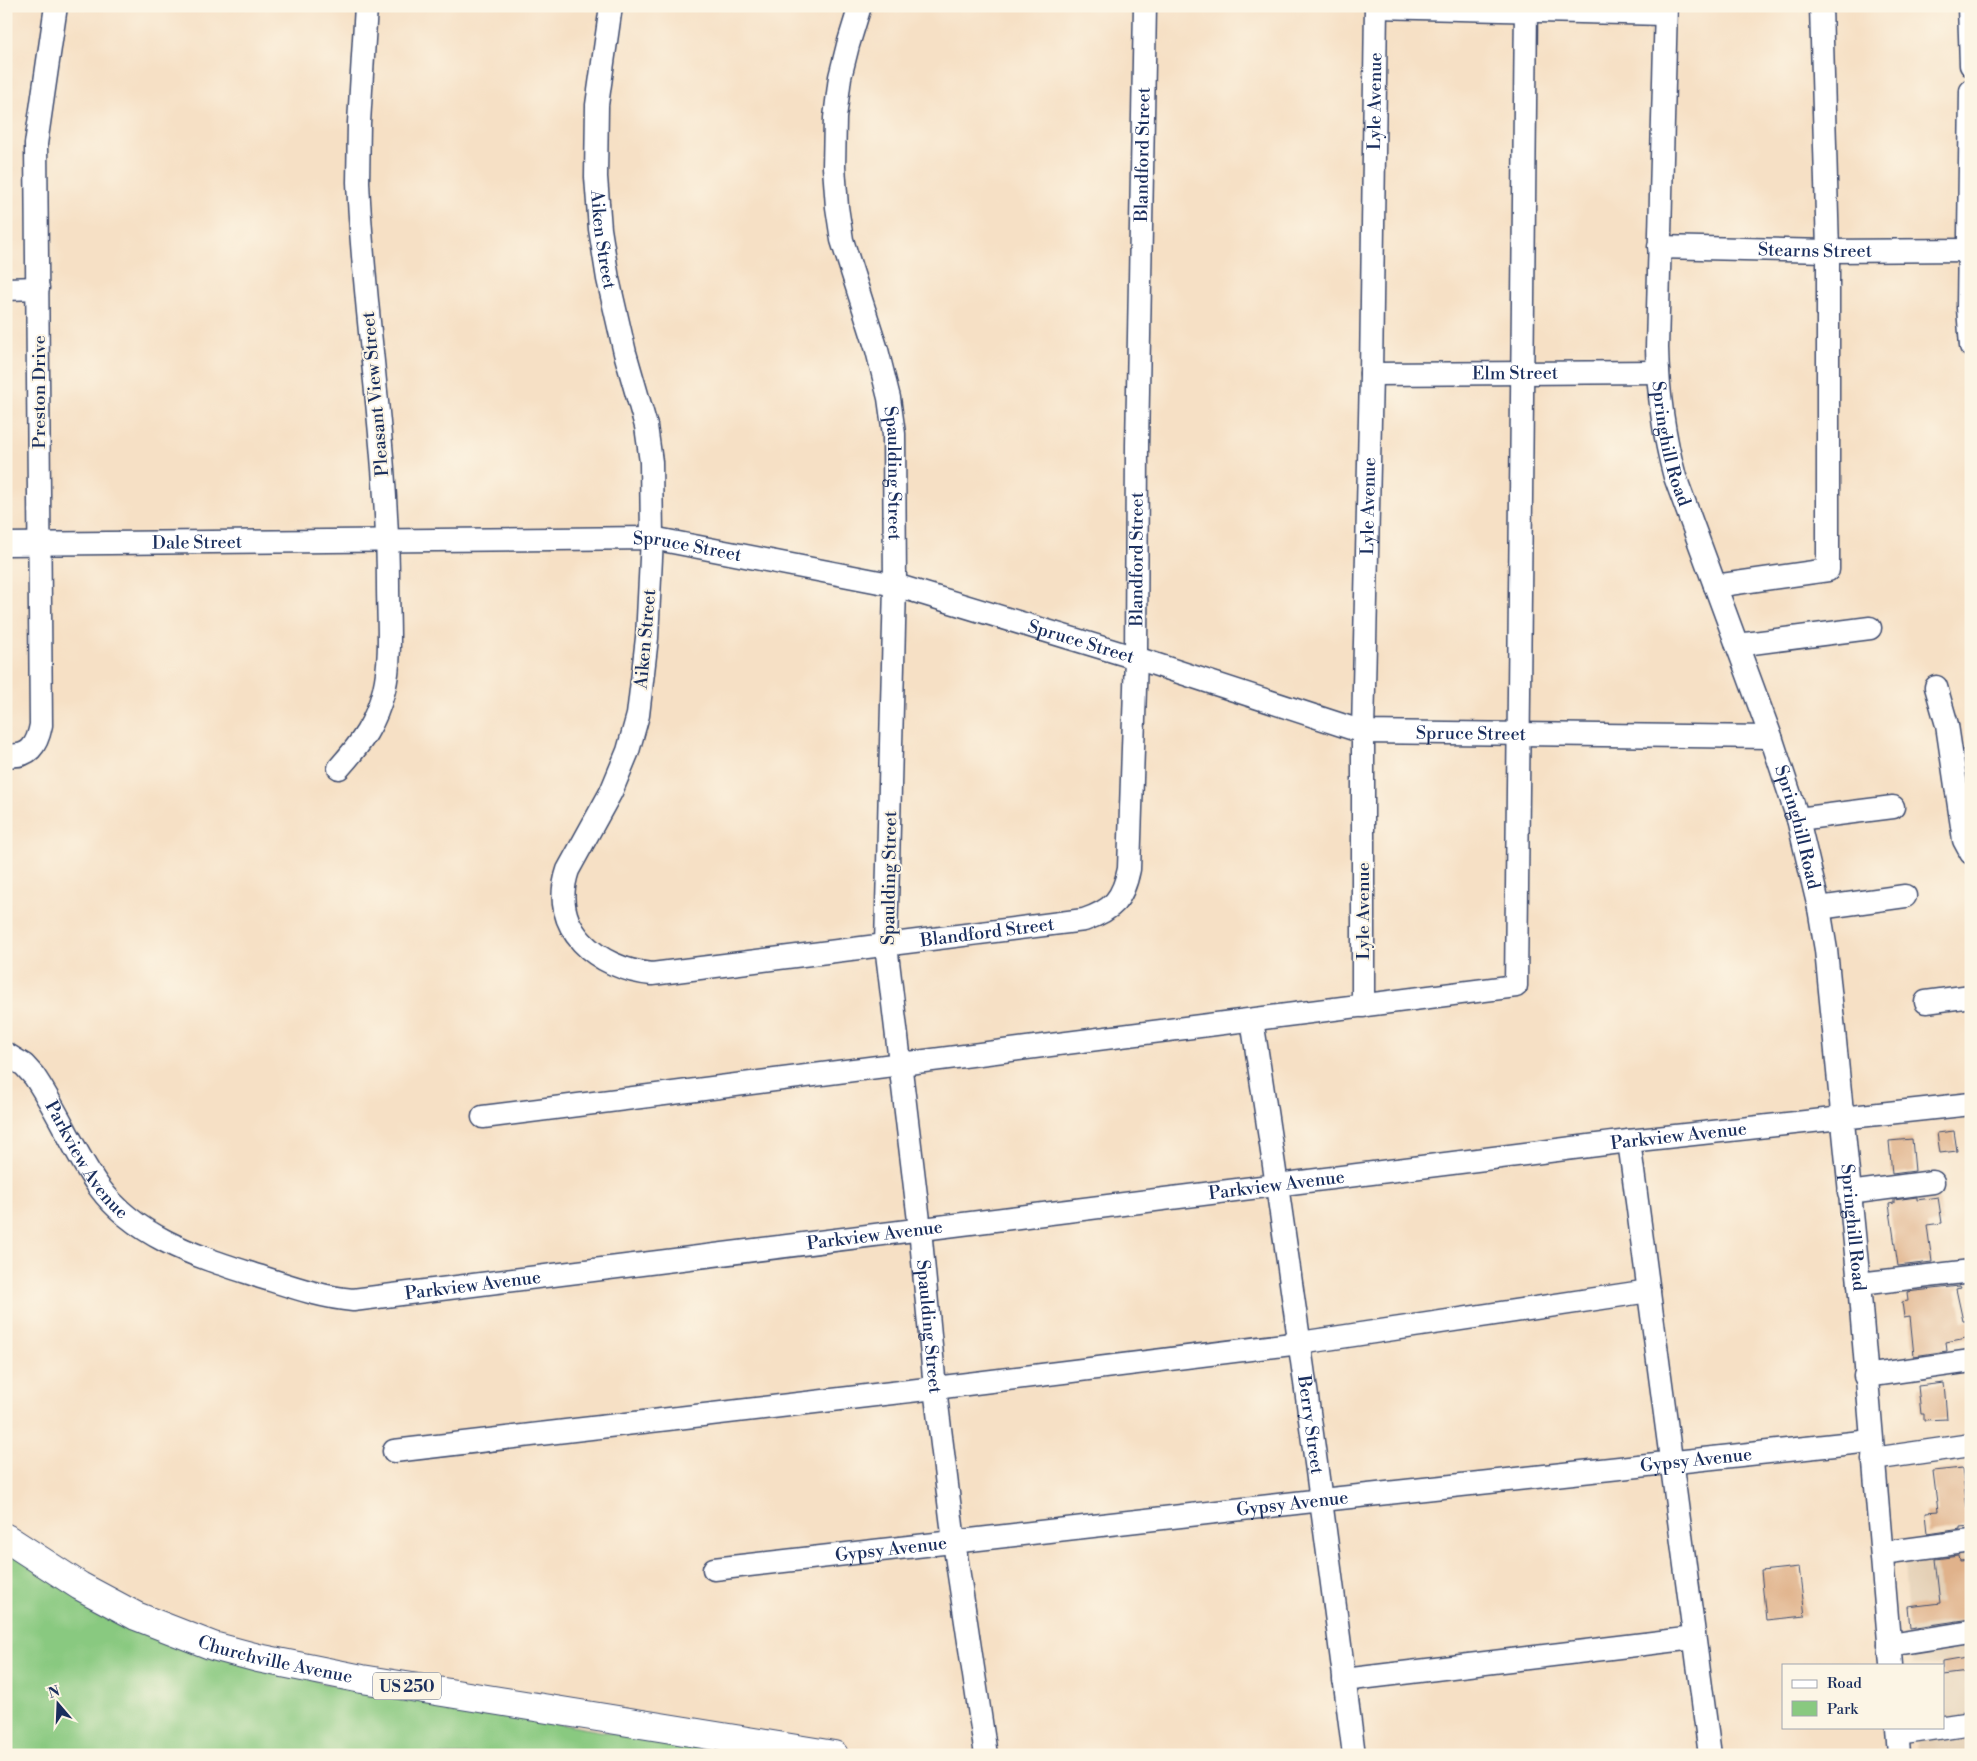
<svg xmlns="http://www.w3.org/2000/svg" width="1977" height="1761" viewBox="0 0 1977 1761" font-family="'Libre Bodoni',serif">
<rect width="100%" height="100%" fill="#fcf5e5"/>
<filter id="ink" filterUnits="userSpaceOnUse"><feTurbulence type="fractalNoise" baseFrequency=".02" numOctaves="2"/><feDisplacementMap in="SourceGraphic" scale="10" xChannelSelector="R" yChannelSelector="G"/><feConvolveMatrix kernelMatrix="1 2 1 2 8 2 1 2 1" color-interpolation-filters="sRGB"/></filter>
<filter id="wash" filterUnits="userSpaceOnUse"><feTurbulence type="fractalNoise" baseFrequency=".0096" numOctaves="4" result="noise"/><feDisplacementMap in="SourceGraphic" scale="20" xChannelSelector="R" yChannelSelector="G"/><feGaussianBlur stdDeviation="1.12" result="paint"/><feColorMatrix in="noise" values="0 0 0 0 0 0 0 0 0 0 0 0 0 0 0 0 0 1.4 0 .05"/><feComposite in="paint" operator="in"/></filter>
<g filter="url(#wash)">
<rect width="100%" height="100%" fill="#f6e0c5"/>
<path fill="#e4d0b6" d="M1971,1538V1755H1918L1916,1727H1943V1665H1911L1903,1548Z"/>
<path fill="#89c980" stroke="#527c6f" d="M6,1550L323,1683L739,1755H6Z"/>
<g id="blocks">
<path fill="#e0b28b" d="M1954,1131L1957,1151L1940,1153L1937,1133Z
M1912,1139L1915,1171L1892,1174L1889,1141Z
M1917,1197V1200L1938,1197L1942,1223L1927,1225L1932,1262L1898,1266L1889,1204L1894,1203V1200Z
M1959,1286L1960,1288L1956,1289L1963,1321H1971V1337L1946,1342L1947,1351L1914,1356L1910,1316L1904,1317L1902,1302L1908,1301L1907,1292Z
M1944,1383L1947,1419L1924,1420V1414H1921L1918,1386Z
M1962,1468L1967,1508H1971V1526L1961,1527V1529L1928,1534L1926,1512L1938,1511L1933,1471Z
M1959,1556L1960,1561L1971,1560V1619L1910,1628L1908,1607L1940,1603L1935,1559Z
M1799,1567L1805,1616L1766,1620L1761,1571Z
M1966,1658L1968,1672L1943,1675V1662Z"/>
</g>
</g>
<g filter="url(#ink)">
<use href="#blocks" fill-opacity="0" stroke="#3c4a6d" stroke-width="1"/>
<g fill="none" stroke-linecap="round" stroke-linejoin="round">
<g stroke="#3c4a6d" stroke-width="25">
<g id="minor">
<path id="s1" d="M611,6L597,105L596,177L600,229L608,279L625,353L646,426L651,462L652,538L647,638L638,715L628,751L611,792L568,870C548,929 598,969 652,974L1084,920C1113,910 1123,899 1129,869L1136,658L1137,446L1145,6"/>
<path id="s2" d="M860,6L848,45L840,77L835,118L834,167L837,207L842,240L877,350L889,398L894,434L895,585L886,945L920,1229L935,1388L954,1542L986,1755"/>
<path id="s3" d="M1666,6L1657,348C1658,394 1663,433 1675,477L1771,737L1798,819L1819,908L1826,950L1859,1284L1891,1665"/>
<path d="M1969,6L1971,65"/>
<path d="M1376,7L1664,14"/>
<path d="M1971,91L1968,308L1971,346"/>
<path id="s4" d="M1659,247L1828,251L1971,250"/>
<path d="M6,289L38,288"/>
<path id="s5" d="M1371,374L1658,372"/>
<path id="s6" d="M6,544L652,538L895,585L1136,658L1363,732L1771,737"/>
<path d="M1715,586L1828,570V251L1821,6"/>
<path d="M1737,645L1870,628"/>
<path d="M1936,687L1947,725L1964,840L1971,853"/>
<path d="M6,755C29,758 37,746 41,725L36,144L56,6"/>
<path d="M339,768C362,742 375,725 384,690C392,657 388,620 388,585C388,451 364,317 358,182L359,123L366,6"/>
<path d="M1798,819L1893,807"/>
<path d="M1819,908L1905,896"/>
<path d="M1926,1002L1971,996"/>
<path id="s7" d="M1363,1006V732L1371,374L1376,6"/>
<path id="s8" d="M1252,1020C1290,1264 1323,1509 1354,1755"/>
<path id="s9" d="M6,1054L24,1065L34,1076C58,1111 74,1152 99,1187C137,1239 200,1257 258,1276C290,1286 320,1297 353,1300L1629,1141L1971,1104"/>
<path d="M483,1117L1516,986L1526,6"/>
<path d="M1629,1141L1710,1755"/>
<path d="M1849,1193L1933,1182"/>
<path d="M1859,1284L1971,1271"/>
<path d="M1865,1376L1971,1361"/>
<path d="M394,1451L935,1388L1300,1343L1649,1291"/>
<path d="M1873,1459L1971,1445"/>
<path d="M1882,1553L1971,1541"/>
<path id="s10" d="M714,1569L1322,1500L1871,1441"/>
<path d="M1889,1645L1971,1632"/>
<path d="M1344,1680L1694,1638"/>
<path d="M1897,1727L1899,1755"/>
<path d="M1898,1734L1971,1723"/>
</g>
</g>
<g stroke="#3c4a6d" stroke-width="30">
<g id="major">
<path id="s11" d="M6,1538L80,1586L136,1616L213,1646L258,1658L362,1679L834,1755"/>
</g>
</g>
<use href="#minor" stroke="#fff" stroke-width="22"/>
<use href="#major" stroke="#fff" stroke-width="28"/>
</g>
</g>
<g text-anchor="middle" stroke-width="4" stroke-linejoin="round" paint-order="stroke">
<rect fill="#fcf5e5" stroke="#5e6a86" stroke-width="1" x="373" y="1672.5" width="68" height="27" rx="4"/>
<g font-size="16" font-weight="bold" fill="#1b2f5e">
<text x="407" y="1692">US 250</text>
</g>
<g font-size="18" fill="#1b2f5e" stroke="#fcf5e5">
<text dy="6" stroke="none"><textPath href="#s7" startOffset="905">Lyle Avenue</textPath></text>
<text dy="6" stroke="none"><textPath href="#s1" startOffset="2266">Blandford Street</textPath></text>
<text dy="6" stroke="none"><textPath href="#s1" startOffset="235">Aiken Street</textPath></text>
<text dy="6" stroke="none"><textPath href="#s4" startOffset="156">Stearns Street</textPath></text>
<text dy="6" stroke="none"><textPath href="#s5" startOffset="144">Elm Street</textPath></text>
<text transform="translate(39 392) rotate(-90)" y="6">Preston Drive</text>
<text transform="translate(375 394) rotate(-95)" y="6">Pleasant View Street</text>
<text dy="6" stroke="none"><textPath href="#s3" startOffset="439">Springhill Road</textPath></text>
<text dy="6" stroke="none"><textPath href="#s2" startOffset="478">Spaulding Street</textPath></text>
<text dy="6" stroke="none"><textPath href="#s7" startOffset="500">Lyle Avenue</textPath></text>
<text dy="6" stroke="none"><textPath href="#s6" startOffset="191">Dale Street</textPath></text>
<text dy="6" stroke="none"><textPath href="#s6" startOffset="682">Spruce Street</textPath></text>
<text dy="6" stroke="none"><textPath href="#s1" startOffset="1861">Blandford Street</textPath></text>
<text transform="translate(645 639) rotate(-85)" y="6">Aiken Street</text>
<text dy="6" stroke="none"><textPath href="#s6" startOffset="1088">Spruce Street</textPath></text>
<text dy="6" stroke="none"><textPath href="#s6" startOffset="1492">Spruce Street</textPath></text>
<text dy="6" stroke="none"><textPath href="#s3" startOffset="844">Springhill Road</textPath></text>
<text transform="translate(889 878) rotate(-89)" y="6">Spaulding Street</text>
<text transform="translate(1363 911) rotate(-90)" y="6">Lyle Avenue</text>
<text dy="6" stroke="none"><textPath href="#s1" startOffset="1381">Blandford Street</textPath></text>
<text dy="6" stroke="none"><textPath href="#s9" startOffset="1784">Parkview Avenue</textPath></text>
<text dy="6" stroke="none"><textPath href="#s9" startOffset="135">Parkview Avenue</textPath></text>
<text dy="6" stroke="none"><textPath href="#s9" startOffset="1379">Parkview Avenue</textPath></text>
<text dy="6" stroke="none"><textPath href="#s3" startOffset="1249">Springhill Road</textPath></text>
<text dy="6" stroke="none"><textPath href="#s9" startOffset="974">Parkview Avenue</textPath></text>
<text dy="6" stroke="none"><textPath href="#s9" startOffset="569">Parkview Avenue</textPath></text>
<text dy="6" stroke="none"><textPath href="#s2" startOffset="1334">Spaulding Street</textPath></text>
<text dy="6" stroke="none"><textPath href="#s8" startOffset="409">Berry Street</textPath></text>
<text dy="6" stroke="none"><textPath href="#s10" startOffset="988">Gypsy Avenue</textPath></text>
<text dy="6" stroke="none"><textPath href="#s10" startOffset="582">Gypsy Avenue</textPath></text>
<text dy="6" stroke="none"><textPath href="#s10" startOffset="178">Gypsy Avenue</textPath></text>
<text dy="6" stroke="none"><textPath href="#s11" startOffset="298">Churchville Avenue</textPath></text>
</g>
</g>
<rect width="1977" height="1761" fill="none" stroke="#fcf5e5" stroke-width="25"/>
<rect x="1782" y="1664" width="162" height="65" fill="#fcf5e5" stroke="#a2a6af"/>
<rect x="1792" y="1680" width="25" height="8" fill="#ffffff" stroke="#a2a6af"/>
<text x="1827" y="1688" font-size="15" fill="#1b2f5e">Road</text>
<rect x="1792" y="1701" width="25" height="15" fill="#89c980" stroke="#a2a6af"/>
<text x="1827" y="1714" font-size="15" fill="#1b2f5e">Park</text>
<g transform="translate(58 1704) rotate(341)" stroke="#fcf5e5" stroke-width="4" paint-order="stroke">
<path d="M0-4L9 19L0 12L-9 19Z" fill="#1b2f5e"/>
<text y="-8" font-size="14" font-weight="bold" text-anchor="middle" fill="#1b2f5e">N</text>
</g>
</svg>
